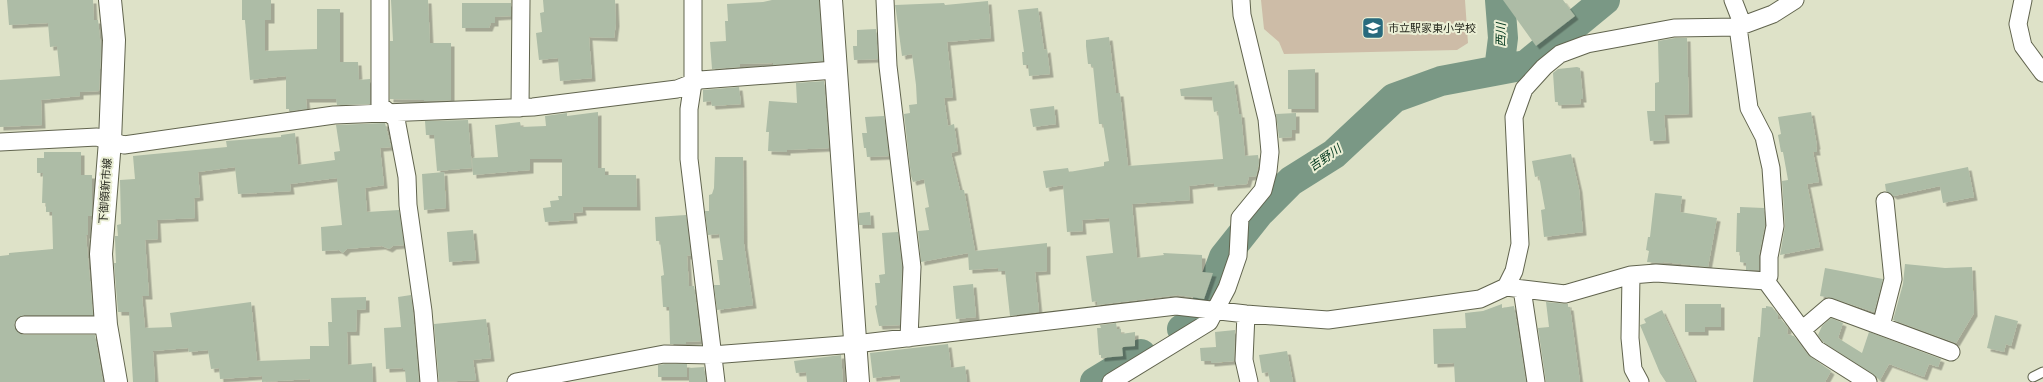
<svg xmlns="http://www.w3.org/2000/svg" width="2043" height="382" viewBox="0 0 2043 382" font-family="Cabin,'Noto Sans JP',sans-serif">
<defs>
<filter id="shadow"><feDropShadow dx="3.5" dy="3.5" stdDeviation="0" flood-color="#0004"/></filter>
</defs>
<rect width="100%" height="100%" fill="#dee2c8"/>
<path fill="#cdbca7" d="M1261,0H1465L1468,43L1457,50L1284,54L1279,42L1264,29Z"/>
<g fill="none" stroke-linecap="round" stroke-linejoin="round">
<path stroke="#7a9885" stroke-width="30" d="M1499,70L1503,38L1500,0
M1182,329L1202,317L1224,257L1259,213L1291,181L1334,154L1394,98L1441,81L1526,65L1605,0
M1095,382L1141,354"/>
</g>
<path fill="#adbca6" filter="url(#shadow)" d="M7,0H93L94,20H98L101,48L99,91L80,92V96L41,100L42,125L0,127V80L60,76L57,46L50,47L48,23L9,25Z
M242,0H271V20H265V51L317,49V9H340V62H358L359,80L370,79V104L337,105L336,99H306L307,109L289,111V109H286V76L250,80L245,20H242Z
M391,0H428L430,43H451V100L424,101V100L390,99V41H393Z
M543,0H615L616,23L614,38L589,37L592,78L560,81L558,58L539,60L536,33L542,32L540,13L544,12Z
M772,0H819L823,61L773,65V63L740,64V67L712,69L710,42L726,41L725,21H728L727,4L763,2Z
M1503,0H1563L1575,16L1536,46Z
M988,1L991,38L947,42L953,97L944,98L948,126L954,124L958,151L951,153L960,190H964L975,251L1047,243V271L1035,272L1039,312L1010,316L1005,271H998V268L969,270L968,253L921,262L918,231L929,230L925,208L929,207L924,179L913,182L911,176L904,114L910,113L909,105L917,104L916,85L912,54L902,56L896,11L895,5L944,3L945,5Z
M462,3H511V16L495,17V23H491L489,28H462Z
M1038,8L1044,50L1047,49L1050,74L1029,76L1028,65H1023L1022,52H1024L1018,10Z
M876,29L878,59L854,60L853,46H857V30Z
M1109,37L1116,93H1120L1128,166L1223,159L1218,111L1214,112L1212,97L1181,96L1180,89L1234,81L1239,114H1241L1245,156L1258,155L1259,163L1256,176L1249,177L1247,184L1214,187V183L1189,186L1190,200L1132,204L1137,258L1164,255L1163,253L1202,255V272L1213,273L1204,299L1178,295L1097,305V301L1092,302L1086,256L1113,253L1109,218L1082,220L1083,231L1067,232L1063,185L1046,188L1043,171L1068,168L1069,172L1104,166V162L1109,161L1103,124H1099L1093,66L1091,67V64H1088L1086,46V40Z
M1675,38H1687L1689,114L1664,115L1666,140L1650,141L1647,111H1655V83L1659,82L1658,41Z
M1577,67L1580,68L1583,99H1580L1581,104L1558,105V102H1555L1553,73L1558,69Z
M1315,69V109H1288V70Z
M824,81L829,148L787,150V152L768,151L769,132H766L769,101L797,103L796,83Z
M739,87L741,104L712,106L711,101L703,102V90Z
M1054,106L1056,124L1033,127L1030,109Z
M598,112V168H605V175H636L637,207H582L583,212L573,213L574,220L545,222L543,208L551,207L550,201L559,200L558,196H562V159H530V170L473,175L472,158L498,157L495,125L520,122L521,127L546,126L545,116L567,113V116Z
M1811,112L1817,146H1816L1817,152H1813L1819,182L1807,184L1820,247L1780,255L1785,226L1782,181L1788,180L1783,152H1781L1778,135L1781,134L1778,117Z
M1296,113V130H1292V137L1279,138L1276,114Z
M884,116L889,156L867,157L866,148H864L862,133H867L865,117Z
M468,120L472,168L437,171L434,135H426L425,121Z
M385,123L391,147L380,148L384,185L365,188L367,212L399,210L404,245L393,246L389,249L382,246L347,249L343,253L339,250L322,251L321,227L342,225L337,178L290,184L291,191L238,194L235,167L198,172L200,197L194,198L195,218L157,220L158,239L145,240L149,296H142L145,328L172,327L170,313L251,302L257,361L310,359V346H329L328,322H332L331,298L366,297V309L357,310L356,332H347L348,365L372,363L373,382H310V379L262,382V376L220,379L219,368L211,369L208,350L189,352L188,348L153,351L155,382H133L129,312H118L114,263H116L115,240V236H118L117,225L121,224L120,180L135,179L133,156L227,147L226,141L281,137V135L295,133L298,165L335,160L334,152L340,151L336,125Z
M44,152H81V175H92V216H88V235H86L93,315H24L16,320L14,325L19,333L24,335H95L103,382H0V256L9,255V253L53,249L52,212H46V203H42L43,173H37V158H44Z
M1571,154L1579,189L1583,232L1544,237L1541,210L1545,209L1539,176L1535,177L1532,161Z
M715,157H743L744,244L753,305L717,310L714,285H720L717,260H723L719,234L708,235L705,211H709V195L712,194L714,188Z
M1968,167L1974,197L1943,203L1940,186L1894,196L1886,191L1885,184Z
M444,172L446,208L424,210L422,174Z
M1655,193L1682,196L1680,212L1717,218L1708,267L1663,262V263L1647,262L1649,251L1646,250L1648,237H1650Z
M1740,207L1764,208L1765,225L1759,255V270H1746V263L1740,262V252H1736L1737,213H1740Z
M870,212L871,225H859V213Z
M686,215L691,255L687,256L689,286H694L701,341L686,342V344H670L669,307H663L661,276L664,275L660,241H656L655,217Z
M473,230L476,260L449,262L447,232Z
M898,232L902,267L900,325L879,326L875,306L877,305L875,283H880L879,275L885,274L882,233Z
M1905,264L1945,268L1972,267L1974,313L1956,343L1893,320L1903,284Z
M1825,268L1883,279L1874,312L1832,298L1820,296Z
M973,284L976,317L956,319L953,286Z
M411,295L413,312L419,382H406L405,370H403V368L386,369L384,328L401,327L398,297Z
M1546,302L1568,304V307H1570L1580,382H1546L1538,328L1549,327Z
M1502,304V308L1514,306L1526,382H1455L1454,363L1434,364L1433,329L1466,328L1465,313L1483,311Z
M1685,304H1721V327H1705V332H1685Z
M1766,306L1772,307L1778,315V319L1782,320L1788,328L1787,334L1794,336L1808,355L1831,371L1825,382H1753L1758,337H1760L1762,308H1766Z
M1662,310L1695,382H1666L1660,373L1640,325L1646,323L1644,319Z
M1995,315L2018,321L2011,346L2006,344L2004,352L1987,348Z
M1831,318L1843,323L1838,338L1862,353L1869,332L1941,359L1938,367L1929,364L1924,377L1889,364L1880,380L1873,374L1823,342L1818,335L1822,326Z
M486,319L491,358L473,360L476,380L439,382L434,324Z
M1116,323L1117,329H1121V334L1135,332V346L1122,347L1123,356L1101,358V355H1099L1097,328H1101L1100,325Z
M1235,330L1234,361L1211,363V361H1201L1200,348L1216,347L1215,332Z
M948,344L951,368L965,366L967,382H900V375L873,378L870,353Z
M1287,351L1293,382H1270L1268,372L1262,373L1259,355Z
M841,355L843,382H807L806,372L796,373L794,361Z
M665,364H687V377H658V365Z
M704,367L706,382H689V368Z"/>
<g fill="none" stroke-linecap="round" stroke-linejoin="round">
<g stroke="#61644e" stroke-width="11">
<path id="lane" d="M2033,377L2043,372"/>
</g>
<g stroke="#61644e" stroke-width="19">
<path id="street" d="M380,0V105L396,119L407,177L408,205L423,311L429,382
M693,0V83L689,109V159L716,382
M885,0L888,66L912,267L909,338
M1733,0L1740,18L1738,27L1749,108L1764,137L1771,168L1775,226L1769,257V276L1766,281
M2023,0L2018,24L2023,46L2043,73
M520,108L521,0
M0,142L97,137L124,145L334,115L533,107L677,89L700,80L835,70
M1631,275L1630,338L1633,369L1640,382
M1506,287L1565,294L1631,275L1656,273L1766,281L1816,349L1868,382
M1522,289L1536,382
M1246,314L1244,360L1249,382
M24,325H106
M1881,326L1893,279L1885,201
M1802,330L1829,307L1951,352
M516,382L664,354L712,355L855,344L1176,306L1246,314L1328,320L1480,299L1506,287L1514,271L1520,244L1514,117L1524,89L1544,67L1560,54L1587,44L1674,28L1738,27L1773,14L1795,0
M1111,382L1209,322L1227,288L1238,256L1240,218L1263,190L1268,171L1270,152L1267,119L1242,15L1241,0"/>
</g>
<g stroke="#61644e" stroke-width="24">
<path id="secondary" d="M110,0L114,40L110,141L101,254L106,325L116,382
M831,0L858,382"/>
</g>
<use href="#lane" stroke="#fff" stroke-width="9"/>
<use href="#street" stroke="#fff" stroke-width="17"/>
<use href="#secondary" stroke="#fff" stroke-width="22"/>
</g>
<defs>
<g id="school-square" transform="scale(1.15)"><rect x="-9" y="-9" width="18" height="18" rx="4" fill="#286a7d" stroke="#ebefd5"/><path d="M0-5L7-2L0 1L-7-2ZM-4 1L0 2.5L4 1V4Q0 6-4 4Z" fill="#fff"/></g>
</defs>
<g fill-rule="evenodd">
<use href="#school-square" x="1373" y="28"/>
</g>
<g text-anchor="middle" stroke-width="4" stroke-linejoin="round" paint-order="stroke">
<g font-size="11" fill="#26281e" stroke="#ebefd5" text-anchor="start">
<text x="1388" y="32">市立駅家東小学校</text>
</g>
<g font-size="11" fill="#26281e" stroke="#ebefd5">
<text transform="translate(105 191) rotate(-86)" y="4">下御領新市線</text>
</g>
<g font-size="12" font-style="italic" fill="#00371d" stroke="#ebefd5">
<text transform="translate(1501 35) rotate(-89)" y="4">西川</text>
<text transform="translate(1325 158) rotate(-35)" y="4">吉野川</text>
</g>
</g>
</svg>
